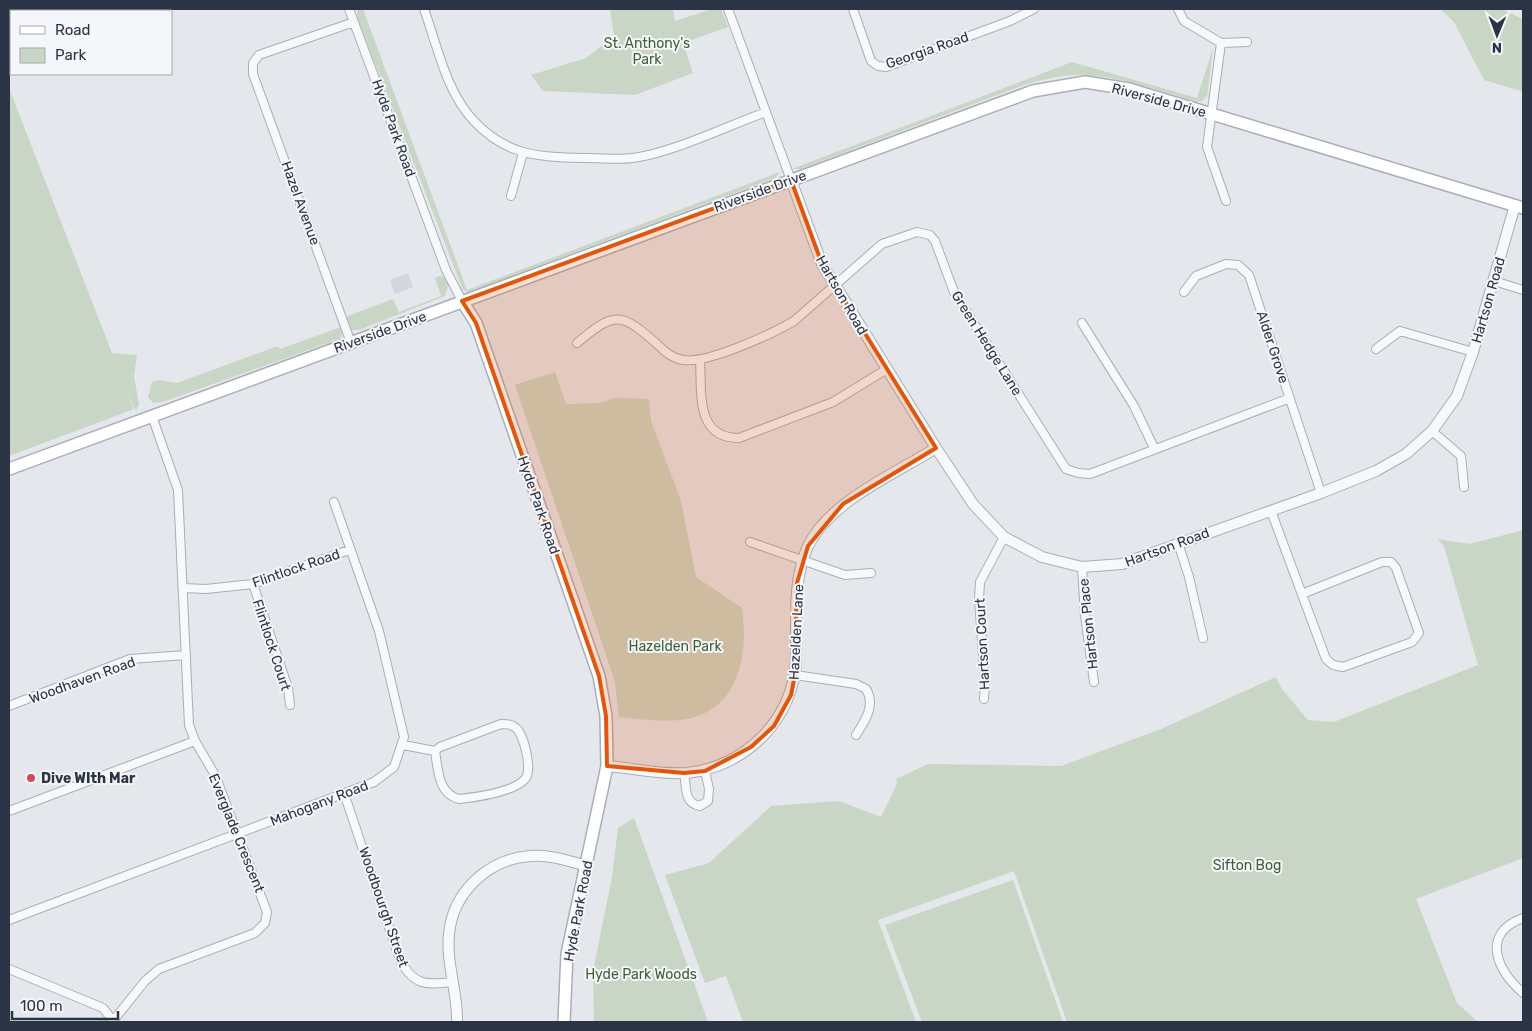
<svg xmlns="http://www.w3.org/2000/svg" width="1532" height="1031" viewBox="0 0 1532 1031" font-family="Rubik,sans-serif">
<rect width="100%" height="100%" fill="#e4e7ec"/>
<path fill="#d2d6de" d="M408,273L413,287L395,294L390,280Z"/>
<path fill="#c9d6c5" d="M9,9H137L131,11H11V59L9,60Z
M357,9H363L467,290L780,172L775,178L468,292L463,290L358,19Z
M610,9H673L675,21L712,9H721L728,27L683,43L693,73L635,95L543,91L531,75L586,58L614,36Z
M1440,9H1501L1523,19V94L1521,91L1484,80L1454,22Z
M1213,48L1207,96L1202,101L1197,102C1156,90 1116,74 1073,75C1058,76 1042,80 1027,84L800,169H792L1072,62L1197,98Z
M9,88L112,353L137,355L134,376L139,404L136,411L127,392L134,409L9,456Z
M440,276L444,277L448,285L445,296L359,330H352L345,317L393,299L399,312L441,296L435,278Z
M341,327L343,333L339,339L163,402L153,403L148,397L152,382L158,380L177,383L278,346L280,349Z
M555,372L566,404L600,403L615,398L649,399L651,421L681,501L696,577L742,608C749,657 738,714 680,720C660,722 638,719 619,717L615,683L608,661L515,385Z
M1523,530V858L1416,899L1457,1003L1478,1022H1067L1014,871L878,920L916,1022H743L726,976L705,983L665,875L709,863L771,806L839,801L881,817L897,784L896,779L928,764L1061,766L1161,729L1276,677L1282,689L1308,720L1334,722L1478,665L1444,546L1437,539L1470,544Z
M634,818L699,997L708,1022H594L593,971L612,877L618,828Z
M1013,880L1063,1022H922L885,925Z"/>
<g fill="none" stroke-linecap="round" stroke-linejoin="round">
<g stroke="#a9aeb7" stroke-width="10">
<path id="minor" d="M349,9L446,270L462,301
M424,9C437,45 446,91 473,120C507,157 540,157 587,158C602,158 618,160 633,158C672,153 727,126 766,112
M728,9L791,180
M853,9L871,61L878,66L886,67L1010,21L1034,9
M1178,9L1184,21L1221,43L1207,147L1226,201
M1221,43L1247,42
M511,196L523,153
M1494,281L1523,290
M1184,292L1196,276L1226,264L1238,265L1249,275L1321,493
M1082,323L1134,406L1154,448
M351,343L253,74V63L259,55L354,22
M577,343C615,311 621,312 657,344C665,352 672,358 683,360C707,364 772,334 794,321L882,244L917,232L930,235L935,241L954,292L1066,469L1078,473L1090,474L1290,398
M1376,349L1400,331L1473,352
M700,361C702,393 695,438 739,438L833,402L887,369
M1432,431L1461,456L1464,487
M1271,511L1326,659L1333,665L1343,667L1412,642L1419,633L1396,568L1391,562H1382L1302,594
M750,542L845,575L871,573
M1178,543L1189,577L1203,638
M1082,567L1085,615L1094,682
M253,584L288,688L290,705
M184,588L206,589L253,584L349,550
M795,675L856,684L866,689C876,705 865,721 856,735
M984,699L985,684L979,599L980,582L1004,537
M9,706L130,659L186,655
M403,745L435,751L440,747L501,724C507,724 511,724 516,728C524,735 533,771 525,779C514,792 477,797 460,799C438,795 438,769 435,751
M684,773C687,787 683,803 700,806L708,801L709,789L705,771
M344,793L400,960C414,986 426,985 453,982
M9,811L195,741
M1523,918C1480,934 1497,970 1523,993
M9,920L374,782L394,767L404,737L379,631L334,502
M9,969L103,1008L114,1022
M113,1021L145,981L159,969L255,933L265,923L267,912L215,775L195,741L189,725L178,490L152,416"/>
</g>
<g stroke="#a9aeb7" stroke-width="12">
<path id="tertiary" d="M791,180L822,264L936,448L973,504L1004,537L1042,557L1082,567L1122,564L1321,493L1376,471L1406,454L1432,431L1457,396L1473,352L1515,205
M607,766C633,768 661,775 687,773C746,767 795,718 796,658C797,621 792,581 808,546C830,501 895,474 936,448
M457,1022C458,993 446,964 449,934C453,892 488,859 530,856C549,854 569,861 587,866"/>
</g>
<g stroke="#a9aeb7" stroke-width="14">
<path id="secondary" d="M462,301L476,323L599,676L606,716L607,766L567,954L564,1022
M9,469L1033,91L1085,82L1129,89L1523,208"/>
</g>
<use href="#minor" stroke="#f7f8fa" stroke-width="8"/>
<use href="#tertiary" stroke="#f7f8fa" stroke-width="10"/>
<use href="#secondary" stroke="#fff" stroke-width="11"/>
</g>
<path fill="#df570f" fill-opacity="0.2" stroke="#df570f" stroke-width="4" stroke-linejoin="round" d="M791,180L822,264L936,448L843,504L808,546L797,583L795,675L791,695L774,726L751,747L705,771L684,773L607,766L606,716L599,676L476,323L462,301Z"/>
<circle fill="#d1495b" stroke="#f4f6f9" stroke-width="2" cx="31" cy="778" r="5"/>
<g text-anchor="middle" stroke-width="4" stroke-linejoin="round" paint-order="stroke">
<g font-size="14" fill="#3f6138" stroke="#f4f6f9">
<text x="647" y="48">St. Anthony's<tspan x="647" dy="16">Park</tspan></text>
<text x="675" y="651">Hazelden Park</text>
<text x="1247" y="870">Sifton Bog</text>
<text x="641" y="979">Hyde Park Woods</text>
</g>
<g font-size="14" fill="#2b3445" stroke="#f4f6f9">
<text transform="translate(927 50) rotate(-19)" y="5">Georgia Road</text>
<text transform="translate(1159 100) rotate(15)" y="5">Riverside Drive</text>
<text transform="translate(394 128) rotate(70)" y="5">Hyde Park Road</text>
<text transform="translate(760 191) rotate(-20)" y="5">Riverside Drive</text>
<text transform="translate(301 203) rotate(70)" y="5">Hazel Avenue</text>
<text transform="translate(842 295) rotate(60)" y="5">Hartson Road</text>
<text transform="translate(1488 300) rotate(-74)" y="5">Hartson Road</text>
<text transform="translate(380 332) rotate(-20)" y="5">Riverside Drive</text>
<text transform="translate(987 343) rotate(58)" y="5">Green Hedge Lane</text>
<text transform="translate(1273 347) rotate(72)" y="5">Alder Grove</text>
<text transform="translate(539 505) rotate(71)" y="5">Hyde Park Road</text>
<text transform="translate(1167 547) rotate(-20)" y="5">Hartson Road</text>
<text transform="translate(296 568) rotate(-19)" y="5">Flintlock Road</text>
<text transform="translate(1088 624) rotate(-96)" y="5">Hartson Place</text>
<text transform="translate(796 632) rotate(-87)" y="5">Hazelden Lane</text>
<text transform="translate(982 644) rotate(-93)" y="5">Hartson Court</text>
<text transform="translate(272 645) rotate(72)" y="5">Flintlock Court</text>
<text transform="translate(82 680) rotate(-20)" y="5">Woodhaven Road</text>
<text transform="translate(319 803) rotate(-21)" y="5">Mahogany Road</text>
<text transform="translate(237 833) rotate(68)" y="5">Everglade Crescent</text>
<text transform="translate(384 907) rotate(71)" y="5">Woodbourgh Street</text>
<text transform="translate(578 911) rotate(-79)" y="5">Hyde Park Road</text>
</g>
<g font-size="14" font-weight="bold" fill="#2b3445" stroke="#f4f6f9" text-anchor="start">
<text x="41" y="783">Dive WIth Mar</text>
</g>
</g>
<rect width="1532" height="1031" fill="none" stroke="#2b3445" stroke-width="20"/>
<rect x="10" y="10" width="162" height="65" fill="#f4f6f9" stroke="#a4a8b1"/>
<rect x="20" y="26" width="25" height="8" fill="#ffffff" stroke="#a4a8b1"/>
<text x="55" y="35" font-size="15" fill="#2b3445">Road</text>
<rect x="20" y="48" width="25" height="15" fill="#c9d6c5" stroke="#a4a8b1"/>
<text x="55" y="60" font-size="15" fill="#2b3445">Park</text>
<g transform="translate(1497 35) rotate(181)" stroke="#f4f6f9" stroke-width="4" paint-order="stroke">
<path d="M0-4L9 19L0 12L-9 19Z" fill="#2b3445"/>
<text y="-8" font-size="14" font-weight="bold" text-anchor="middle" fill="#2b3445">N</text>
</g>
<path d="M12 1011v8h106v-8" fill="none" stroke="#2b3445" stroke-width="2.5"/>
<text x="20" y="1011" font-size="15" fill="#2b3445" stroke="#f4f6f9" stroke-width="4" paint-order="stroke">100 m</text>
</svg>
